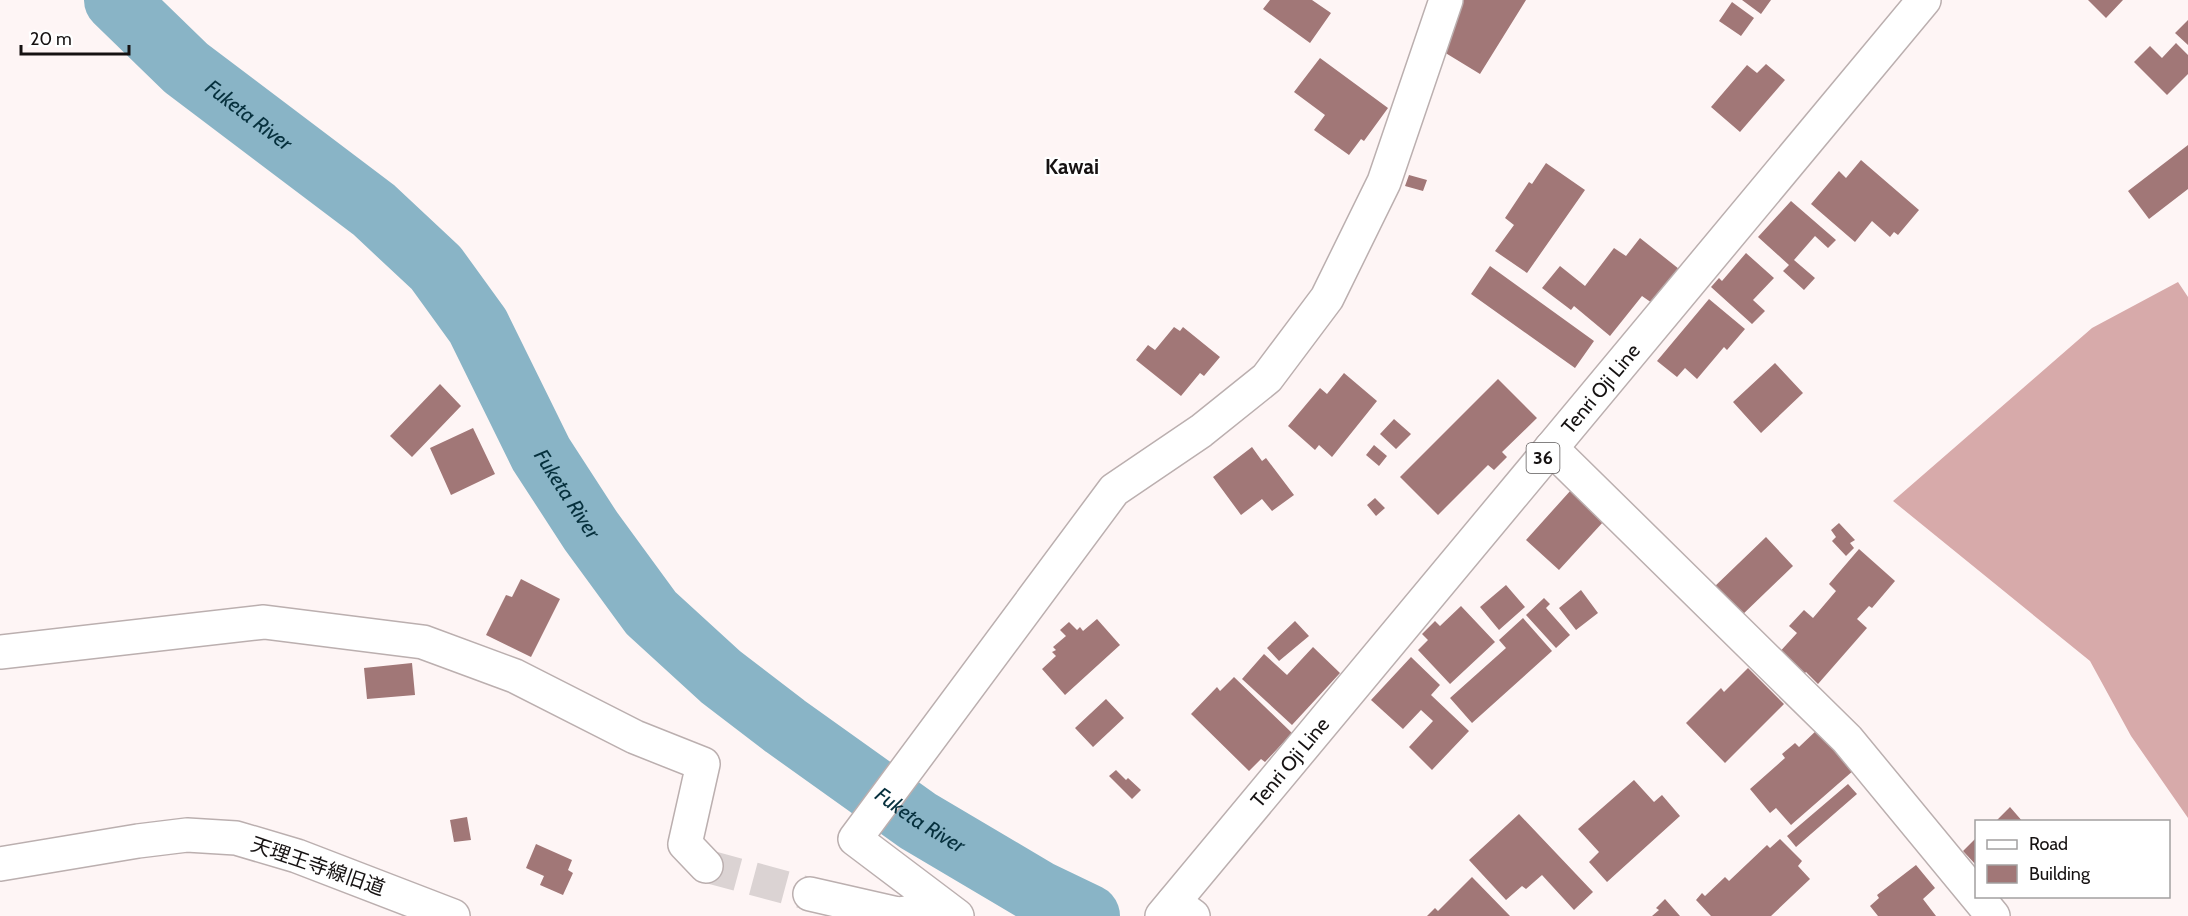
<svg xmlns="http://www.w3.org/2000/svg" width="2188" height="916" viewBox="0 0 2188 916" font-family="Cabin,'Noto Sans JP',sans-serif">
<rect width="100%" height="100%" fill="#fef5f5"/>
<path fill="#d7aaaa" d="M2178,282L2188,297V818L2131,736L2090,661L1893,501L2092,328Z"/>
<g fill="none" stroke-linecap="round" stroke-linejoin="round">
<path stroke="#89b4c6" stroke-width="64" id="s1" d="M116,0L186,68L374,210L436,268L478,326L541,454L591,531L651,613L721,677L785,726L918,821L1038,892L1088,916"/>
</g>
<path fill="#a17777" d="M1270,0H1312L1331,13L1310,43L1263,9Z
M1459,0H1526L1480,74L1439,49L1456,22L1449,17Z
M1742,0H1771L1761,14Z
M2088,0H2123L2106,18Z
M1732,2L1754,18L1741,36L1719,21Z
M2188,20V45L2175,33Z
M2176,43L2188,55V74L2167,95L2134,62L2150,46L2162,58Z
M1320,58L1388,108L1364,141L1361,139L1349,155L1314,130L1325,115L1294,92Z
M1766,64L1785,80L1740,132L1711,107L1747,65L1757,73Z
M2188,145V189L2149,219L2128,191Z
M1861,160L1919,210L1898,235L1894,232L1890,237L1872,221L1855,242L1811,204L1839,171L1846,178Z
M1546,163L1585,190L1527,273L1495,251L1514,225L1505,218L1529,182L1532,184Z
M1409,175L1427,180L1423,191L1405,186Z
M1791,201L1836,240L1828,248L1815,236L1794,260L1815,278L1804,290L1783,271L1789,265L1758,237Z
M1640,238L1679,269L1652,303L1642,296L1610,336L1574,306L1571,310L1542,288L1560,266L1585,286L1614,248L1626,256Z
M1746,253L1774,278L1753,300L1765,311L1752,324L1711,287L1719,278L1722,281Z
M1490,266L1594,341L1575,368L1471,294Z
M1709,299L1745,329L1727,350L1724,347L1697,379L1685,368L1677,377L1657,361Z
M1174,327L1180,331L1183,327L1220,357L1204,376L1200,373L1181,396L1136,360L1148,345L1155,350Z
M1775,363L1803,393L1761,433L1733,402Z
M1344,373L1377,401L1332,457L1319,445L1315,450L1288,426L1320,388L1327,394Z
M1498,379L1537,418L1502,452L1507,457L1494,470L1488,465L1438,515L1400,477Z
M440,384L461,406L412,457L390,436Z
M1394,419L1411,434L1396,449L1380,434Z
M473,428L495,474L451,495L430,448Z
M1374,445L1387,456L1379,466L1366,455Z
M1252,447L1262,461L1266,458L1294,495L1272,511L1262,499L1241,515L1213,477Z
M1571,490L1604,521L1559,570L1526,540Z
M1375,498L1385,508L1376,516L1367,505Z
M1839,523L1855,540L1850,543L1854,548L1846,556L1832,541L1836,537L1831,530Z
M1766,537L1793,566L1739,618L1712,589Z
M1859,549L1895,581L1872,608L1869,606L1857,619L1867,628L1818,684L1806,672L1800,678L1776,656L1797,633L1789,626L1804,610L1813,618L1836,591L1829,584Z
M521,579L560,599L531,657L486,635L506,595L512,597Z
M1506,585L1525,607L1499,630L1480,607Z
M1581,590L1598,613L1576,630L1559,608Z
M1544,598L1550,604L1546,608L1570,635L1556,648L1526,615Z
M1461,606L1495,642L1450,684L1418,650L1428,640L1422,634L1435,621L1440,626Z
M1523,618L1552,651L1472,723L1450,698L1506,648L1499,640Z
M1097,619L1120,645L1065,695L1042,669L1056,656L1052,652L1056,650L1053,647L1066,636L1060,630L1069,622L1077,630L1080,627L1083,631Z
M1295,621L1309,636L1279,661L1267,648Z
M1313,647L1340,673L1292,725L1242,679L1264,654L1287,675Z
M1411,657L1440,685L1431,695L1469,731L1432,770L1409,747L1433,721L1421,710L1403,729L1371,700Z
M412,663L415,695L367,699L364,668Z
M1748,668L1784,704L1725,763L1686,723L1721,688L1724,692Z
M1234,677L1292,733L1265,762L1261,759L1249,771L1191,714L1217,687L1220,691Z
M1106,699L1124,718L1093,747L1075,728Z
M1818,729L1854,770L1791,825L1776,808L1770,813L1750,789L1785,758L1782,754L1795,743L1799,747Z
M1116,770L1126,780L1128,778L1141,790L1132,799L1109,776Z
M1634,780L1654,802L1662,795L1680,816L1607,882L1589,862L1599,852L1578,829Z
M1848,784L1857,794L1796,847L1787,836Z
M2010,807L2023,822H1995Z
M1519,814L1593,892L1574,910L1542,875L1526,889L1522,886L1506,900L1469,860Z
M467,817L471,840L454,842L450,820Z
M1976,838V865L1963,851Z
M1780,839L1802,861L1798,866L1810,879L1771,916H1711L1696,900L1702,893L1705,896L1725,877L1729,881L1767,845L1770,848Z
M536,844L572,860L568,870L573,873L563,895L540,885L544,876L526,868Z
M1916,865L1935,888L1923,899L1936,916H1878L1870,906L1879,898L1877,895Z
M1472,877L1510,916H1427L1435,908L1438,911Z
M1665,899L1680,916H1652L1659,910L1656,908Z"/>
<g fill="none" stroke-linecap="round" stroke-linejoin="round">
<path stroke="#dbd3d3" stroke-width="33" stroke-dasharray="33 16" stroke-linecap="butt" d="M706,866L810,894"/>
<g stroke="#bbafaf" stroke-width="36">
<path id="minor" d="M1551,448L1847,739L1993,916
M0,652L264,622L423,642L515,676L635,737L703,764L685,844L706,866
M0,864L138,841L187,835L236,838L297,856L453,916
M810,894L898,914L947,909
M1174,902L1193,916
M957,916L855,839L1114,490L1201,431L1267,378L1327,298L1384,182L1446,0"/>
</g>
<g stroke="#bbafaf" stroke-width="36">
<g id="major">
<path id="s2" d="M1162,916L1924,0"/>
</g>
</g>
<use href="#minor" stroke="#fff" stroke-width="33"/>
<use href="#major" stroke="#fff" stroke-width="33"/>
</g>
<g text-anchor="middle" stroke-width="4.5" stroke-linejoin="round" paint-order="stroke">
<rect fill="#fff" stroke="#5c5959" stroke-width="1.5" x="1526.5" y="443" width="33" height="30" rx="4.5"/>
<g font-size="18" font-weight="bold" fill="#161212">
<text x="1543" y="464">36</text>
</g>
<g font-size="20" fill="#161212" stroke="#fff">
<text dy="7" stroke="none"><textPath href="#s2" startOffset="686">Tenri Oji Line</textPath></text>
<text dy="7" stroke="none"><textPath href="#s2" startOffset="200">Tenri Oji Line</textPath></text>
<text transform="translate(318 866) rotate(19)" y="7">天理王寺線旧道</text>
</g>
<g font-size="21" font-style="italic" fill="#06303d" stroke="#fff">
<text dy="7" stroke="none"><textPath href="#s1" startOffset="176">Fuketa River</textPath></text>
<text dy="7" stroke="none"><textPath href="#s1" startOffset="680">Fuketa River</textPath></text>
<text dy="7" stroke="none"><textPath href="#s1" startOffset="1166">Fuketa River</textPath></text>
</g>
<g font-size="21" font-weight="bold" fill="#161212" stroke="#fff">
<text x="1072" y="174">Kawai</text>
</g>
</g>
<rect x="1975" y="820" width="195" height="78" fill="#ffffff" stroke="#a2a0a0" stroke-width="1.5"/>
<rect x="1987" y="840" width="30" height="9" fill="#ffffff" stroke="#a2a0a0" stroke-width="1.5"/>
<text x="2029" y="850" font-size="18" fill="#161212">Road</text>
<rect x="1987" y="865" width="30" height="18" fill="#a17777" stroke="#a2a0a0" stroke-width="1.5"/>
<text x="2029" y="880" font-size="18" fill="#161212">Building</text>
<path d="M21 45v9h108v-9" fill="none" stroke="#161212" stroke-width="3"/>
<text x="30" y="45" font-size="18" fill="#161212" stroke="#ffffff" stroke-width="4.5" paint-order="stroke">20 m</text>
</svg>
